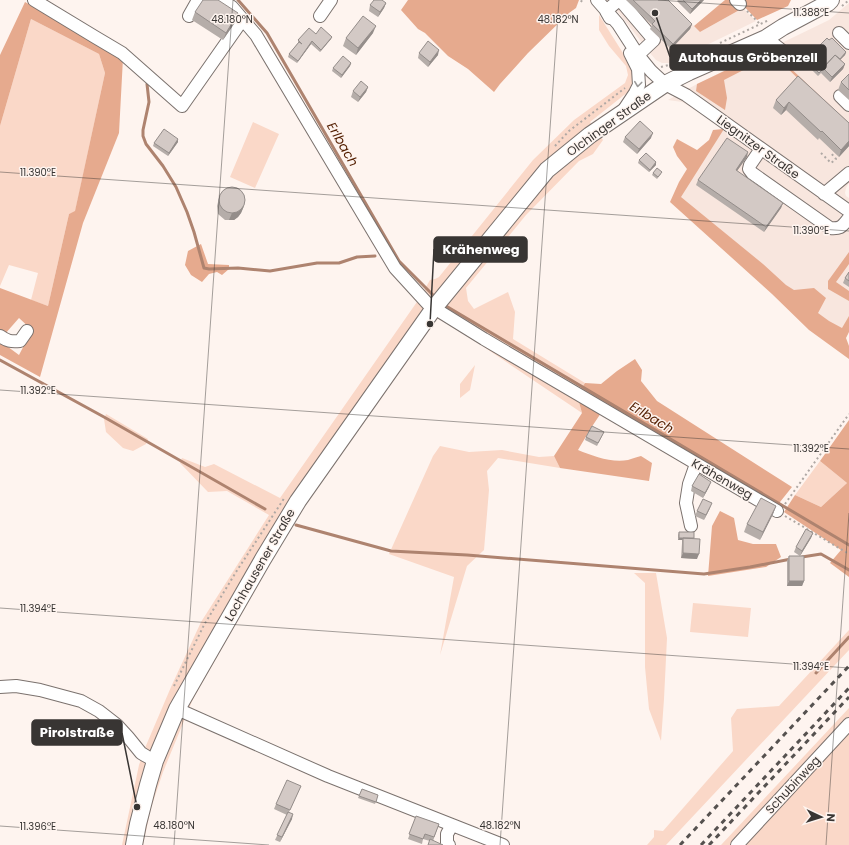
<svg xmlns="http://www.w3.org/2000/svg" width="849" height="845" viewBox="0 0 849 845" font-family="Poppins,sans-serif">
<rect width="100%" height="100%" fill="#fef4ef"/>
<path fill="#f8e6de" d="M607,0H668L700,32L743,8L756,21L674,61L669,63H662L656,60L650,53L619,13Z
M849,3V183L846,188L845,193L846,196L849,198V322L842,336L673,203L724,129L697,110L682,102L668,100L697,84L829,20Z"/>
<path fill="#fad8c8" d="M599,15L633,69V88L590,122L603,140L593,154L579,161L526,215L466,288L468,301L474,309L508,292L515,312L513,339L585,383L579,392L439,318L434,320L303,506L193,699L163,772L151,808L143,845H122L139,765L145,748L171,687L201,622L269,515L227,491L208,492L180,463L182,458L205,467L214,464L280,498L419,299L430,280L435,279L439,277L533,160L574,120L625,83L628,75L626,66L609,46L599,30Z
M31,19L99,54L105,73L75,212L69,214L48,306L31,300L38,273L9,265L0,286V126Z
M253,122L279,134L255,188L230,177Z
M484,339L577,395L582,413L484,347Z
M475,365L470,390L460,398V384Z
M106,414L148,439L146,444L133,451L123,448L106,432L104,419Z
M440,446L469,452L502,450L539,457L554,456L560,468L498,458L487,471L489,490L484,550L467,566L440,655L454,577L389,554L433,456Z
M820,461L847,483L821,507L795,495Z
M634,573H656L667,638L664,699L661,741L649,709L645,667V583Z
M693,603L751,608L748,637L690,632Z
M849,630V650L666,845H647L654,837V830L663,831L733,751L731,718L737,709L779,706Z
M849,708V721L734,845H721Z
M849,729V845H740Z"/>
<path fill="#e6aa8e" d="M408,0H579L576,8L569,13L528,53L500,84L494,92L468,69L448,56L425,33L418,29L401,10Z
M725,0H735L743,8L700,32L694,26Z
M738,0H791L788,6L757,20Z
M25,2L94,39L123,58L119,133L83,223L40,377L0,355V341L19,355L32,330L19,318L5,334L0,331V288L48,306L69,214L75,211L105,73L99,54L31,19L0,126V55Z
M770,49L849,123L847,127L772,53L761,61L724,80L727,98L725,110L696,91L697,84Z
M723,129H724L681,197L763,264L786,285L794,290L814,288L826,298L818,313L829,321L842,328L849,316V332L846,338L849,346V359L809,330L772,294L670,202L679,182L687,169L677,156L673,147L677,139L697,150L709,140L713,130Z
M201,244L208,264L229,265V269L222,275L217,272L209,274L202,282L191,275L185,265L188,251Z
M849,252V264L836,282L849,291V301L828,289V281Z
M635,359L642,370L641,381L657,401L792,487L776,507L605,407L591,428L578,450C593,456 611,463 628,460C632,459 636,457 641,456L652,463L649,481L560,468L554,456L582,413L577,395L585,383L601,384L617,371Z
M849,420V577L830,563L841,550L784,512L795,495L821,507L847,483L820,461Z
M720,511L734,518L738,540L753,544H776L781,557L766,567L708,576L712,526Z"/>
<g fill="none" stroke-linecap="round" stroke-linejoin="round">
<path stroke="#ae836f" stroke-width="3" d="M238,0L267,33L399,261L434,296
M147,84L149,102L143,130V136L146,144L163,166L176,187L187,212L194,232L204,268L209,269L238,268L270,271L317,263H339L357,257L375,256
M446,306L849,545
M0,360L104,417L265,509
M296,525L391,551L467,555L704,574L750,567L791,559
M802,557L821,554L849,570
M816,673L849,637"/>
<g stroke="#7b726e" stroke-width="14">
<path id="minor" d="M34,0L95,37L122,53L182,106L243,19
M222,0L232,7L256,35L395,268L427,303L434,308L484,339L777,511
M597,0L618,24L638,55L651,71L665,84L686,95L849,211
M620,0L654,40L638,55
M736,0L740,4
M189,16L198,0
M320,16L331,0
M610,18L606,11L619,0
M839,33L849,43
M766,38L794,60
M840,96L849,105
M625,108L635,93L639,85L638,69L630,53
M761,149L750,165L749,169L752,173L830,228C842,229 842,226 849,218
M824,194L849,173
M0,336C7,341 11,342 20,341L27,331
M691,526L686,503L689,484L696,464
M0,687L16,686L40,690L81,701L99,711L117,725L128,737L141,753L146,756L155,761
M177,709L328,776L503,845
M449,845L447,843V834L452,825
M737,845L849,724"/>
</g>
<g stroke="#7b726e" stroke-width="18">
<path id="major" d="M134,845L138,824L148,785L155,761L177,709L263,559L298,501L434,308L547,170L590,135L665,84L689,72L766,38L783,27L828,3L831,0"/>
</g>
<path stroke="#afa8a4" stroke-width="2" stroke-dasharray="2 3" stroke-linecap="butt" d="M581,2L582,0
M842,6L849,0
M747,11L760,24
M720,43L769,20
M661,67L676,63
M555,146L569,131L625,88
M821,153L831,163L836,159L831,153
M785,504L849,414
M785,516L849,554
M174,686L204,625L236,572L285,497"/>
<use href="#minor" stroke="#fff" stroke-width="12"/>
<use href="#major" stroke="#fff" stroke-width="16"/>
<path stroke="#55514f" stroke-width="3" stroke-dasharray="5 5" stroke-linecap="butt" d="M680,845L849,666
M701,845L849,688
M709,845L849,697"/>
</g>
<path fill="#b5ada9" d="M626,0H668L692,24L690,29L671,49L650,29L652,25Z
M678,0H704L690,14L677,1Z
M386,3L384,8L378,17L369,11L370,5Z
M195,12L236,21L223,40L192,20Z
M373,33L356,55L343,46L346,38Z
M316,34L331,39L320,52L311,44L297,63L288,57L289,54L298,43V40Z
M829,40L846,52L845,55L840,60L845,64L843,69L830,82L821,73L818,76L808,66L807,67L803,63L804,61Z
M419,53L438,55L428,67L418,58Z
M351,63L350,66L341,78L332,71L333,68Z
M849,74V100L838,90L841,82Z
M798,76L849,123V146L839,157L819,138L818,140L786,110L781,115L773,108L776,100Z
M368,87L366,92L358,102L351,97L353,91Z
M625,137L651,138L637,154L623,142Z
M178,142L168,156L153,146L154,143Z
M747,157L737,171L783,203L781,208L764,232L696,185L698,180Z
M639,160L656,162V165L649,172L638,163Z
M653,173L661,174L657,179L652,175Z
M219,198L244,206L241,213L238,217L234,220H225L218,214L217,206Z
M849,272V287L843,283L845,278Z
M604,432L597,446L585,440L586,437Z
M692,486L709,487L703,498L691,491Z
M776,506L773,514L760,540L744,532L747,524Z
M710,508L704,520L695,516L697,511Z
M679,532L693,538L697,559L681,558L682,543V540H678V535Z
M813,533L811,538L800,556L794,552L796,547Z
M789,556L804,581L802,586H787V561Z
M301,786L289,812L292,819L280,842L275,840L287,815L274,809L276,804Z
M362,789L378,795L375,804L358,798Z
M416,816L439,824L433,841H430L423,839L422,844L408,839Z"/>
<path fill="#948d8a" d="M701,0H704L690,14L692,9Z
M386,3L384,8L378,17L380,12Z
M238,13L236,21L223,40L226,33Z
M692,24L690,29L671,49L673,44Z
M376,26L373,33L356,55L358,48Z
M332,37L331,39L320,52L321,50Z
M312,41L311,44L297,63L298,61Z
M439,50L438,55L428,67L430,62Z
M846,52L845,55L837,63L838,60Z
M351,63L350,66L341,78L342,75Z
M845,64L843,69L830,82L832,77Z
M368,87L366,92L358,102L360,97Z
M789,102L786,110L781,115L784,108Z
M653,133L651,138L637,154L639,149Z
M178,139V142L168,156L169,153Z
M849,141V146L839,157L841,150Z
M748,152L747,157L734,175L736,170Z
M656,162V165L649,172L650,170Z
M783,203L781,208L764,232L766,227Z
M244,206L241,213L238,217L234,220H229L232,213Z
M711,482L709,487L703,498L705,493Z
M712,503L710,508L704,520L706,515Z
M776,506L773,514L760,540L763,532Z
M813,533L811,538L800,556L802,551Z
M679,538H683L682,540H678Z
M683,553L699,554L697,559L681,558Z
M789,581H804L802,586H787Z
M293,814L292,819L280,842L282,837Z"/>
<path fill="#d3c9c5" stroke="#948d8a" d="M203,0H218L238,13L226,33L195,12Z
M374,0H382L386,3L380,12L370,5Z
M633,0H668L692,24L673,44L652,24L655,21Z
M683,0H701L692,9Z
M363,16L376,26L358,48L346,38Z
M321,27L332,37L321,50L312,41L298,61L289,54L299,42L302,44L298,40L309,28L316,34Z
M827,38L829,40L832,38L846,52L840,59L835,55L823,68L822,70L819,73L809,63L808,64L804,61Z
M428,41L439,50L430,62L419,53Z
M835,55L845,64L832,77L823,68Z
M343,56L351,63L342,75L333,68Z
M849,74V90L841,82Z
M798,76L849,123V141L841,150L822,131L821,132L789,102L784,108L776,100Z
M361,81L368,87L360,97L353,91Z
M640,121L653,133L639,149L625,137Z
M164,129L178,139L169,153L154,143Z
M727,138L748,152L736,170L783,203L766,227L698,180Z
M646,153L656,162L650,170L639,160Z
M657,168L662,172L658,177L653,173Z
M219 200a13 13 0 1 1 26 0a13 13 0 1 1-26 0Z
M849,272V281L845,278Z
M592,426L604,432L598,443L586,437Z
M699,474L711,482L705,493L692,486Z
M761,498L776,506L763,532L747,524Z
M703,499L712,503L706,515L697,511Z
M806,529L813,533L802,551L796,547Z
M679,532H694V538H679Z
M683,538L700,539L699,554L683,553Z
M789,556H804V581H789Z
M287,780L301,786L290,810L276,804Z
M362,789L378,795L376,802L359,796Z
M288,812L293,814L282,837L277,835Z
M416,816L439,824L434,837L425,834L423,839L409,834Z
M430,839L443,845H428Z"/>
<defs><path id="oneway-chevron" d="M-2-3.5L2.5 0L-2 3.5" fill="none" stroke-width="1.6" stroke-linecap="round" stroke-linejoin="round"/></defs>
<use stroke="#9c9a99" href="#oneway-chevron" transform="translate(638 84) rotate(97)"/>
<path fill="none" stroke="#383533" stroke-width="1" stroke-opacity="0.45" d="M658,0L849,13M0,172L849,231M0,390L849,449M0,608L849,668M0,826L269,845M174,845L233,0M500,845L559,0M826,845L849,513"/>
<g text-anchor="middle" stroke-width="3" stroke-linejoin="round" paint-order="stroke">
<g font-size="12" fill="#383533" stroke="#fef4ef">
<text transform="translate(609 124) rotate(-36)" y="4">Olchinger Straße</text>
<text transform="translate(758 147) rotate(36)" y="4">Liegnitzer Straße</text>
<text transform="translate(722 479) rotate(30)" y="4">Krähenweg</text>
<text transform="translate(260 565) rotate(-60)" y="4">Lochhausener Straße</text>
<text transform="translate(793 785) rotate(-47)" y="4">Schubinweg</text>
</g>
<g font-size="13" font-style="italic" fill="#531e00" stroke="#fef4ef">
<text transform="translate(343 144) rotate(60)" y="5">Erlbach</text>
<text transform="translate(652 417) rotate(31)" y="5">Erlbach</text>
</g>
</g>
<g font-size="10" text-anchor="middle" fill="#383533" stroke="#fef4ef" stroke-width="3" stroke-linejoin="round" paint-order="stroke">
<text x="811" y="16">11.388°E</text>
<text x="232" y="23">48.180°N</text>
<text x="558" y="23">48.182°N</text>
<text x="38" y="176">11.390°E</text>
<text x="811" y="234">11.390°E</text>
<text x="38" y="394">11.392°E</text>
<text x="811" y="452">11.392°E</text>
<text x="38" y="612">11.394°E</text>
<text x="811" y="670">11.394°E</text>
<text x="174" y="829">48.180°N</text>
<text x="500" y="829">48.182°N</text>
<text x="38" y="830">11.396°E</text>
</g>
<path fill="none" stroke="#383533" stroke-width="1.5" d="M655 13L670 57M430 324L434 249M137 807L122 733"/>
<g fill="#383533" stroke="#fef4ef" stroke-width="1.5">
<circle cx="655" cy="13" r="4"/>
<circle cx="430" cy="324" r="4"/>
<circle cx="137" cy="807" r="4"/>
</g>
<g fill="#383533" stroke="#383533" stroke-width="1.5">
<rect x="670" y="45" width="156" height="25" rx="4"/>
<rect x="434" y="237" width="93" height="25" rx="4"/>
<rect x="32" y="720" width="90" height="25" rx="4"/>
</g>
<g font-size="13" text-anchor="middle" font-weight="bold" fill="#fff">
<text x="748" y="62">Autohaus Gröbenzell</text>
<text x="481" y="254">Krähenweg</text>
<text x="77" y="737">Pirolstraße</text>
</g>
<g transform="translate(821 817) rotate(94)" stroke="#fef4ef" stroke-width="3" paint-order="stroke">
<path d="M0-3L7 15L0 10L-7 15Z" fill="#383533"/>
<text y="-6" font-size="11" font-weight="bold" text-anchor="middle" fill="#383533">N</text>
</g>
</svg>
